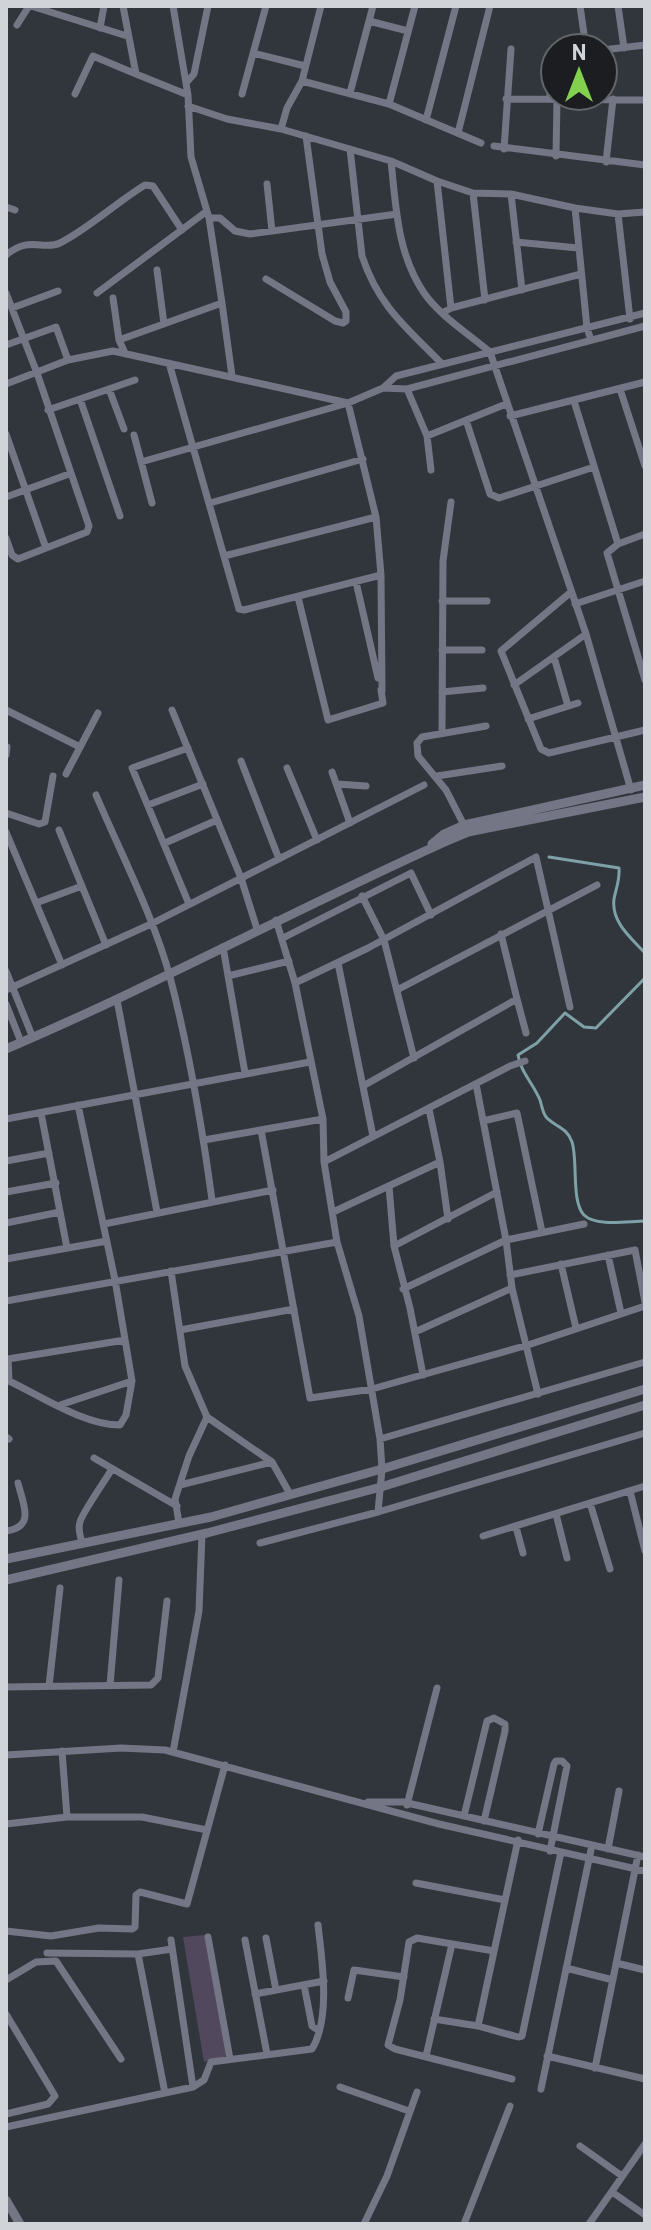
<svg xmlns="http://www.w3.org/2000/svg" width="651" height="2230" viewBox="0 0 651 2230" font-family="Barlow,sans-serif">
<rect width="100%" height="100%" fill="#31363c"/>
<path fill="#51485d" d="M205,1935L226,2057L204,2062L183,1937Z"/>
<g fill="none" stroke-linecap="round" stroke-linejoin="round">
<path stroke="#7ea1a7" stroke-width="3" d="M549,857L619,868C620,880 616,888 614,899C611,922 631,938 645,953
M645,978L596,1028L584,1027L565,1013L537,1043L518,1055C521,1073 533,1083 540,1100C542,1106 542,1111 546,1117C555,1127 567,1127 572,1142C578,1160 571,1202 584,1215C596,1227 629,1221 645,1221"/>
<path stroke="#747685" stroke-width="7" d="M31,6L127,36
M123,6L136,74L188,95
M173,6L188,95L191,157L209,218L222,303
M580,6L586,48
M618,6L624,48
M369,21L408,31
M17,25L29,6
M100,28L104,6
M603,50L645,45
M253,53L305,66
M302,81L389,104L481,143
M186,83L194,74L208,6
M350,93L373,6
M75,94L93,56L136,74
M242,94L266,6
M506,99L645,100
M550,99L551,57L555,53
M389,104L415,6
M188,106L227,119L281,129L391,161L437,181L473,193L511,194L575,208L618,214L645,212
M426,120L456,6
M281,129L287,108L302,81L321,6
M458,133L490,6
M494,146L645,165
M350,149L362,256C379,307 406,327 442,364
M504,149L511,49
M556,156L557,99
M391,161C396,207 397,253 424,293C440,316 469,334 490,352L586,634L631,790
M606,162L613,99
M437,181L451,308
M267,184L272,231
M473,193L485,300
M511,194L522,290
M6,207L15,210
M575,208L587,328L591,340
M618,214L630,319
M209,218H220L235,231L250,234L397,214
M516,242L578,248
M6,255C30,235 43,251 60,243C88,229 117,202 145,185L153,186L182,230
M157,270L164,324
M266,279L335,321L343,323L346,321V312L330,282L322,254L306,136
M6,293L37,373L89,526L87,532L18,559L12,555L6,538
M97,293L207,211
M113,298L119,340L125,353
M12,308L58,291
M444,312L451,308L581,274
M119,340L222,303L232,376
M6,345L56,327L68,360
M169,363L239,609L244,610L381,575
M6,384L68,360L113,351L348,403L376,517L381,575L382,691
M383,388L407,389L645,326
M109,389L124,429
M407,389L427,436L431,470
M620,389L645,466
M80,399L120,516
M574,401L618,544
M48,410L135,380
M510,416L645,382
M466,420L490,494L499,498L594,467
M6,434L46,548
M134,435L152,503
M427,436L506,404
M141,462L348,403L383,388L396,376L645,313
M6,497L69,474
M210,503L363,459
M645,534L618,544L607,553L645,680
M224,556L376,517
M356,582L378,678
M571,592L501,651L541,749L549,753L645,730
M298,597L328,720L383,703L381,690
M442,601H487
M575,604L645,581
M442,650H482
M554,657L568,706
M514,685L586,634
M442,692L483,688
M6,710L80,747
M172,710L241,878L257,929
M528,719L578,703
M442,733L443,561L451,502
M188,748L132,768L189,904
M6,755L7,747
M241,761L279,859
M287,768L317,840
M332,772L350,823
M66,774L98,713
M437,776L502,766
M337,784L366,786
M96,795C121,854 153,915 170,977C189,1050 202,1126 212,1200
M148,805L203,784
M6,813L39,824L45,822L53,776
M466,829L446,790L418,756L417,743L422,737L486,726
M59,830L106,945
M6,832L62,965
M165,843L217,820
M362,896L384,940L414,1058
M36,903L82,886
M276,920L295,983L323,1119L324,1162L337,1242L359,1316L380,1439L382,1469L378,1512
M283,938L411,873L431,915
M223,947L245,1073
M338,963L373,1136
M6,971L33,1038
M228,976L289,961
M295,983L368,948L536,857L570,1007
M6,990L151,924L424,785
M397,990L597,885
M517,999L526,1033
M117,1000L157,1212
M6,1004L21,1042
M476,1084L506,1240L512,1288L538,1394
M363,1086L517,999L501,934
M78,1105L115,1280L132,1381L126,1415L120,1425C84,1425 41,1396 9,1381L8,1359L125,1340
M429,1109L440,1162L448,1219
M41,1113L67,1248
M6,1119L310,1062
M483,1121L517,1113L542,1232
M261,1130L310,1398L372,1389L528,1345L645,1306
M204,1140L323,1119
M6,1161L49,1153
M324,1162L510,1066L525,1061
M389,1186L394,1246L410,1308L423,1375
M6,1192L56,1183
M333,1212L440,1162
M6,1223L60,1212
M104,1224L273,1190
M394,1246L497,1192
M608,1255L621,1313
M6,1259L107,1241
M561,1264L576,1328
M171,1271L185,1366L207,1417L272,1462L290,1494
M510,1275L635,1250L645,1302
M403,1289L506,1240L584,1224
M6,1301L337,1242
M180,1330L294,1309
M415,1332L512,1288
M60,1405L132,1381
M6,1437L9,1439
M380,1439L645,1362
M94,1458L177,1506
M180,1485L272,1462
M630,1491L645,1551
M590,1503L610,1569
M556,1514L567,1558
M179,1523L175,1499L189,1456L207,1417
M516,1527L523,1553
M6,1531C36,1527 23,1504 18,1483
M483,1536L645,1486
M82,1542C80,1536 78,1528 80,1522C81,1515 106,1479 112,1469
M260,1543L378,1512L645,1433
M110,1685L119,1580
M49,1686L60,1588
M6,1687L151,1685L158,1678L167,1601
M173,1752L199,1611L202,1534
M6,1755L121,1748L165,1750L439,1824L645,1871
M368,1802H403L645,1857
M407,1805L437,1688
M464,1816L487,1721L494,1718L505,1724V1731L484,1821
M67,1817H142L207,1830
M6,1824L67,1817L62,1751
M538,1834L554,1764L556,1761H562L567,1766L550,1851
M608,1849L619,1791
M416,1883L505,1900
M6,1931L51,1936L99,1928L132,1929L135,1927L136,1895L140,1892L187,1904L225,1765
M208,1937L230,2059
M266,1938L276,1990
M171,1940L193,2087
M245,1940L267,2054
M494,1951L417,1938L409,1942L400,2000L388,2045L395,2049L512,2079
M47,1953L138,1954L172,1949
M138,1954L165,2093
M616,1963L645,1970
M566,1968L613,1980
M6,1980L36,1962L56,1961L121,2059
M304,1985L312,2026L319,2031
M255,1994L324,1981
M348,1998L354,1970L404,1977
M6,2014L55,2096L48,2104L6,2114
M434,2019L478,2026L518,2037L522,2036L561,1852
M478,2026L518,1840
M426,2056L452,1944
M547,2056L645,2079
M595,2068L638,1855
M340,2087L409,2111
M541,2089L592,1845
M6,2127L193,2087L204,2080L211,2062L312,2049C331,2018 322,1960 318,1925
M580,2146L622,2176
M612,2192L645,2215
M364,2224L387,2176L417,2092
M464,2224L510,2106
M589,2224L645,2144"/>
<path stroke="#747685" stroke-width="9" d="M432,844L444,834L464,825L645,785
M6,1049C156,985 298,908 447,841L468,832L645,797
M6,1559L211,1517L382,1469L645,1389
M6,1580L207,1533L381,1487L645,1405
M6,2200L20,2224"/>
</g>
<rect width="651" height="2230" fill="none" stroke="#d0d3d7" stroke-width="16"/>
<g transform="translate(579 72)"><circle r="38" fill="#1b1d20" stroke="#636669" stroke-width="2"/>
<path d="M0-6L14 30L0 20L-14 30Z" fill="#83d04e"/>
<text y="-12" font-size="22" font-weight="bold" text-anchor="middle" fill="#d0d3d7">N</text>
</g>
</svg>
